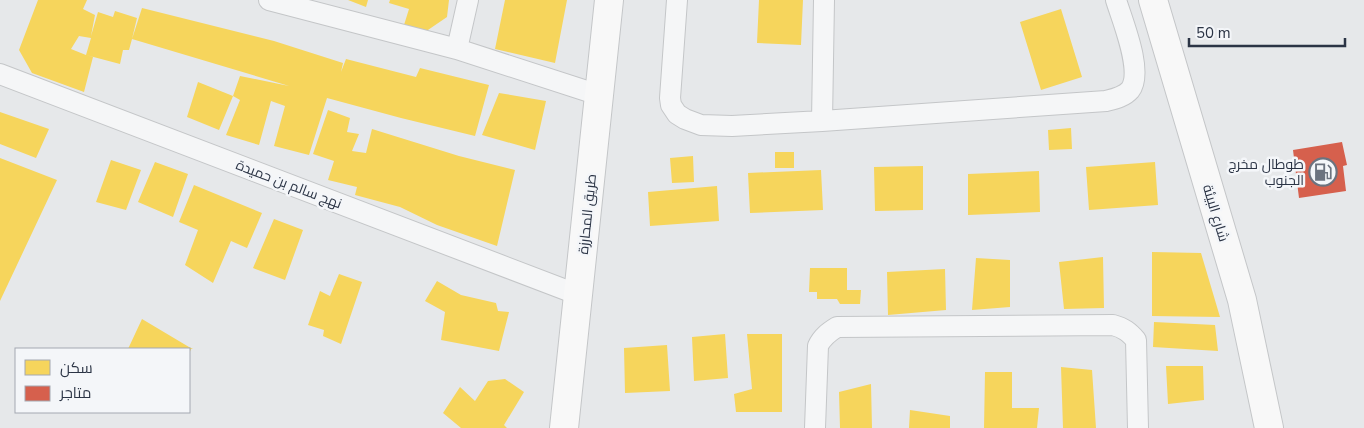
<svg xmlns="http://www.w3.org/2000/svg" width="1364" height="428" viewBox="0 0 1364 428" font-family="'Nunito Sans',Cairo,sans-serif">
<rect width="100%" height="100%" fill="#e6e8ea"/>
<path fill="#f6d55c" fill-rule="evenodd" d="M38,0H87L83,9L95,15L91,36L98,12L113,17L115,11L137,18L132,39L142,8L274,41L343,63L341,72L346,59L416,77L420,68L489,85L475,136L401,118L327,98L309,155L274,146L285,106L271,101L259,145L226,135L240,100L233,96L240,76L289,86L132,39L129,50H123L120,64L86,55L93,57L84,92L32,73L19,50ZM79,36L91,38L86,55L71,49Z
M348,0H368L366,7Z
M390,0H449L447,17L425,32L404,25L409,9L389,3Z
M505,0H567L555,63L495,49Z
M759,0H803L801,45L757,43Z
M1061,9L1082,77L1041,90L1020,22Z
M198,82L233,96L219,130L187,117Z
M499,93L546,101L535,150L482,135Z
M328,110L350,118L347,132L359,134L352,151L366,153L372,129L459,156L515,170L497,246L437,225L400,207L355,195L357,187L328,180L334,161L313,154Z
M0,112L49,129L36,158L0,144Z
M1071,128L1072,149L1049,150L1048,130Z
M775,152H794V168H775Z
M693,156L694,182L672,183L670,158Z
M0,158L57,180L0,301Z
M111,160L141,170L126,210L96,202Z
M155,162L188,174L173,217L138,202Z
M1155,162L1158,205L1089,210L1086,167Z
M923,166V210L875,211L874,167Z
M821,170L823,210L750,213L748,173Z
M1039,171L1040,212L968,215V174Z
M194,185L262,213L247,248L231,241L213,283L185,265L198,230L179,222Z
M717,186L719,221L650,226L648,192Z
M274,219L303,230L285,280L253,268Z
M1152,252L1201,253L1220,317L1152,316Z
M1103,257L1104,308L1064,309L1059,262Z
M976,258L1010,260V307L972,310Z
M810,268H847V290H861L860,304H840L837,299H817V292H809Z
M945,269L946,310L888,315L887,272Z
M339,274L362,282L341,344L323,336L324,330L308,325L320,291L330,296Z
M437,281L461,295L496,303L498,311L509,312L499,351L441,340L445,312L425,301Z
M142,319L189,347L193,349H191L189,354V349H128Z
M1154,322L1215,325L1218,351L1153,347Z
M725,334L728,378L694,381L692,337Z
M747,334H782V412H736L734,394L752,389Z
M667,345L670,391L625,393L624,348Z
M1166,366H1203L1204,400L1168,404Z
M1061,367L1092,370L1096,428H1063Z
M985,372H1012V408H1039L1037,428H984Z
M505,379L524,392L504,425L507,428H461L443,413L460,387L475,401L488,381Z
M871,384L872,428H840L839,392Z
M910,410L950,416V428H909Z"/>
<path fill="#d6604d" d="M1342,142L1347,165L1343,166L1346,191L1299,198L1293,150Z"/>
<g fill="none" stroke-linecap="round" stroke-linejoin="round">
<g stroke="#c4c6c8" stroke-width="22">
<path id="street" d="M269,0L457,49L599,95
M677,0L670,98L671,105L677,114L685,119L701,125L732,126L822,121L1106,101C1114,99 1124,97 1130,90C1144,72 1122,20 1116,0
M457,49L468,0
M0,74L579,295
M822,121L824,0
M815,428L818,346C822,337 829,332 837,327L1113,325C1124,328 1129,332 1136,340L1138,428"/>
</g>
<g stroke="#c4c6c8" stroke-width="30">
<path id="secondary" d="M1153,0L1242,300L1269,428
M564,428L609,0"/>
</g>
<use href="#street" stroke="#f5f6f7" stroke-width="20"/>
<use href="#secondary" stroke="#f8f8f8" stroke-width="28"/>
</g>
<defs>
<g id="fuel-ring" transform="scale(1.4375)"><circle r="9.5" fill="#f4f6f9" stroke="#6c737f" stroke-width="1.5"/><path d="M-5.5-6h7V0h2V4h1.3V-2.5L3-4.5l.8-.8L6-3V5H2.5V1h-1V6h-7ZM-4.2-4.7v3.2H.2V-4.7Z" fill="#6c737f"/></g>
</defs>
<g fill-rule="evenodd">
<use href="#fuel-ring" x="1323" y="172"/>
</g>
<g text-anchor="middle" stroke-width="5" stroke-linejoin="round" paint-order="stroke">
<g font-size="14" fill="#2b3445" stroke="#f4f6f9" text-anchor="end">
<text x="1304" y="169">طوطال مخرج<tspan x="1304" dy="16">الجنوب</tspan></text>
</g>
<g font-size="14" fill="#2b3445" stroke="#f4f6f9">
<text transform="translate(289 184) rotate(21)" y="5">نهج سالم بن حميدة</text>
<text transform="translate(1216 213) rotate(73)" y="5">شارع البيئة</text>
<text transform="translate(587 214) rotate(-84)" y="5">طريق المحارزة</text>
</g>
</g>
<rect x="15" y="348" width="175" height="65" fill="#f4f6f9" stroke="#a4a8b1"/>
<rect x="25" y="360" width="25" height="15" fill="#f6d55c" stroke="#a4a8b1"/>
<text x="60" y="373" font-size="15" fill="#2b3445">سكن</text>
<rect x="25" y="386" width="25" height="15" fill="#d6604d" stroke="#a4a8b1"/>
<text x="60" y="398" font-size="15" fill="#2b3445">متاجر</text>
<path d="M1189 38v8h156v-8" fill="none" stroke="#2b3445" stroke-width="2.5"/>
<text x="1196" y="38" font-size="15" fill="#2b3445" stroke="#f4f6f9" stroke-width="4" paint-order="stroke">50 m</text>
</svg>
